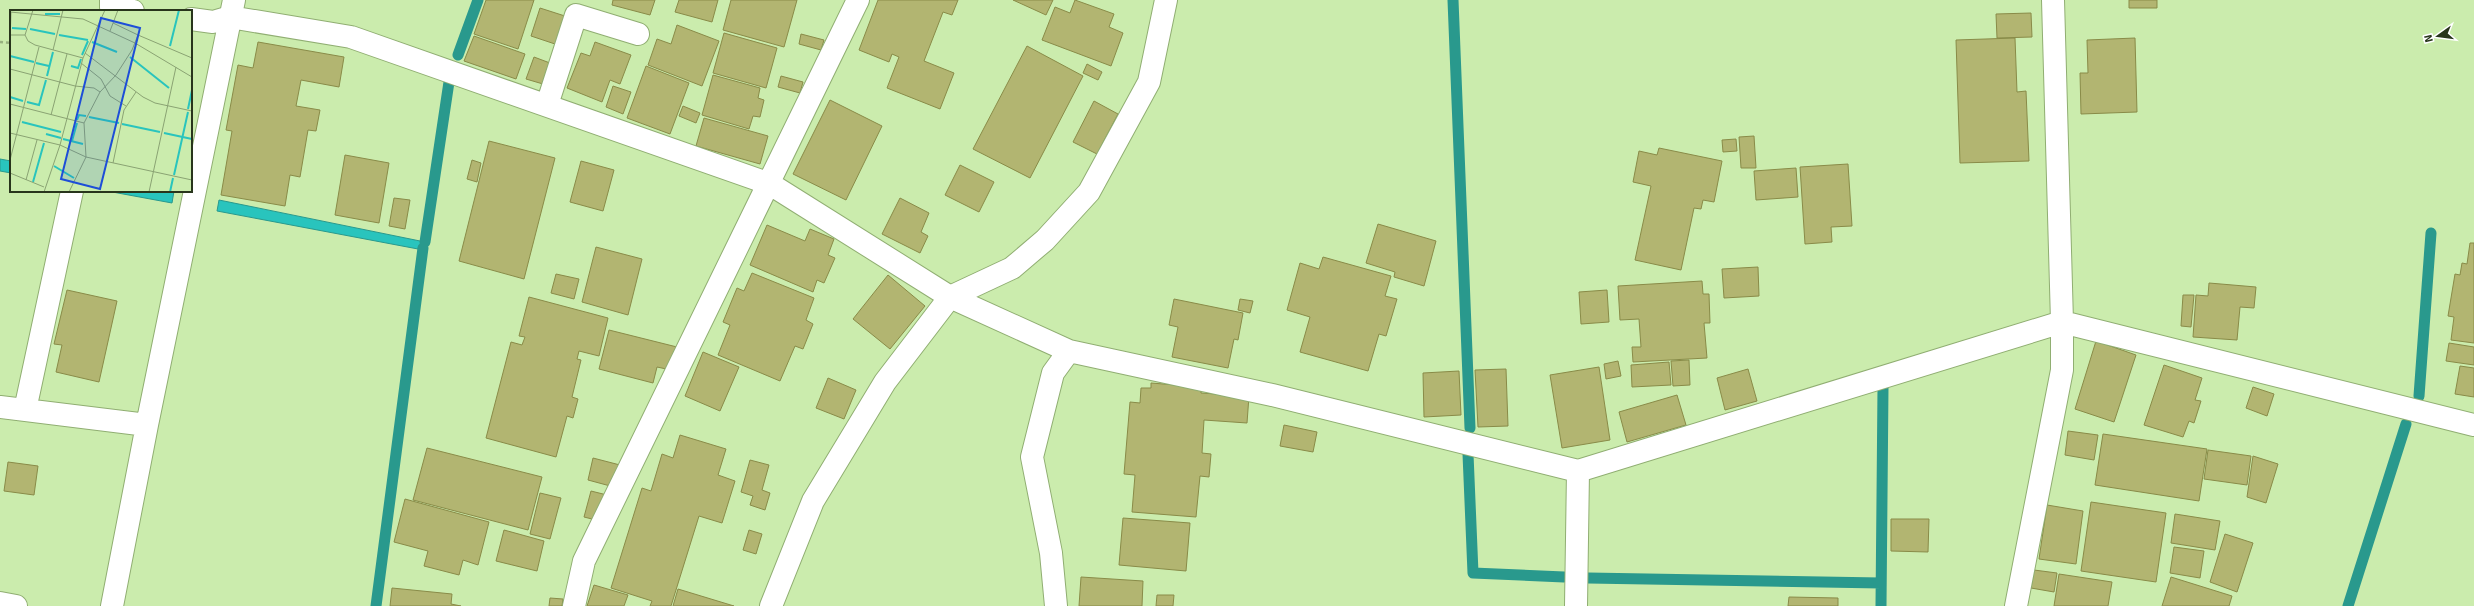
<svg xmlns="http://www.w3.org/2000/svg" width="2474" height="606" viewBox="0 0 2474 606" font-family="Signika,sans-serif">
<rect width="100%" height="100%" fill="#cbecad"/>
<path fill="#29c4bd" stroke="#29998d" d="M0,159L11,161V173L0,171Z
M107,191H174L172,203Z
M219,200L425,242L424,245L418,249L217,211Z"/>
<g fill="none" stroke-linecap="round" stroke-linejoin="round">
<path stroke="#29998d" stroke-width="11" d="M1453,0L1470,428
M458,55L478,0
M425,242L449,82
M2419,396L2431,233
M1468,454L1473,573L1564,577
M1588,578L1881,583
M376,606L423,248
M1881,606L1883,387
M2348,606L2406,424"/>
</g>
<path fill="#b2b571" stroke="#898b48" d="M486,0H534L518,49L474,34Z
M613,0H655L650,15L612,5Z
M679,0H718L712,22L675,12Z
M731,0H797L784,47L723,30Z
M878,0H958L952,15L943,12L924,61L954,73L940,109L887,88L899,57L892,54L889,62L859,50Z
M1013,0H1053L1046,15Z
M1075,0L1114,14L1109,27L1123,33L1111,66L1042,40L1055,7L1070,13Z
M2129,0H2157V8H2129Z
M540,8L568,17L558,45L531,36Z
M2031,13L2032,37L1997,38L1996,14Z
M677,25L719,41L702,86L648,65L657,39L671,44Z
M724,33L777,48L766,88L713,73Z
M801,34L824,40L821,50L799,44Z
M474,36L525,54L516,79L464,61Z
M2015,38L2017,92L2026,91L2029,161L1960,163L1956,40Z
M2135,38L2137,112L2081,114L2080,73H2088L2087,40Z
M258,42L344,57L339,87L301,80L296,106L320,110L316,131L308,130L300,177L290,175L285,206L221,195L232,131L226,130L238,65L253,68Z
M595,42L631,55L620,84L610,80L602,102L567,88L581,53L590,56Z
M1027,46L1083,76L1030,178L973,149Z
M534,57L550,63L543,84L526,79Z
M1087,64L1102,72L1098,80L1083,73Z
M646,66L689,83L670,134L627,118Z
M713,75L760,88L758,98L764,100L760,117L753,116L749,129L702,115Z
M781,76L803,82L800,93L778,87Z
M613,86L631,92L623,114L606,107Z
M830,100L882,126L846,200L793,174Z
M1094,101L1118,114L1097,154L1073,142Z
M683,106L700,113L696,123L679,116Z
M704,118L768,136L760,164L696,146Z
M1754,136L1756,168H1741L1739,137Z
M1736,139L1737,151L1723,152L1722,140Z
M489,141L555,158L524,279L459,261Z
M1659,148L1722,161L1714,202L1703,200L1701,209L1694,208L1681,270L1635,260L1651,186L1633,182L1639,151L1657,155Z
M345,155L389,163L379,223L335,215Z
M472,160L481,163L477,182L467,179Z
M581,161L614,170L603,211L570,202Z
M1848,164L1852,226L1831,227L1832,242L1805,244L1800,167Z
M960,165L994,182L979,212L945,195Z
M1796,168L1798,197L1756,200L1754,171Z
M394,198L410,200L405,229L389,226Z
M900,198L929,213L921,232L928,236L920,253L882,234Z
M1378,224L1436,241L1424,286L1394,277L1395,272L1366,263Z
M767,225L805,241L810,229L834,239L828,255L835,258L824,283L817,280L813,292L750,265Z
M2470,243H2474V343L2451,340L2454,317L2448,316L2455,274L2460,275L2462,263L2467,264Z
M596,247L642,259L628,315L582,302Z
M1323,257L1391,276L1385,296L1397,299L1386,336L1379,334L1368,371L1300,352L1310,317L1287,310L1300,263L1319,269Z
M1758,267L1759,296L1724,298L1722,269Z
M752,273L814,298L806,320L813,324L803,349L795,346L780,381L718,355L730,325L723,322L737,288L744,291Z
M556,274L579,279L574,299L551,293Z
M888,275L925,306L890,349L853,319Z
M1702,281L1703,294H1709L1710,323H1704L1707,358L1633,362L1632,347H1641L1639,319L1620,320L1618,286Z
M2209,283L2256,287L2254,308L2240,307L2237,340L2193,337L2196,295L2208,296Z
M67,290L117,301L99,382L56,372L62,345L54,344Z
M1607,290L1609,322L1581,324L1579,292Z
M2183,295H2194L2191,327L2181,326Z
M529,297L608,318L599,356L579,351L577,359L581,360L572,397L578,399L573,418L567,416L556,457L486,438L511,342L522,345L525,337L519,336Z
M1174,299L1243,313L1238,340L1234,339L1228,368L1172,357L1178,327L1169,325Z
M1240,299L1253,301L1250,313L1238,310Z
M609,330L677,347L671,370L657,367L653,383L599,369Z
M2096,341L2136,355L2114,422L2075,409Z
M2449,343L2474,347V365L2446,361Z
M703,352L739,367L720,411L685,396Z
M1689,360L1690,385L1673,386L1671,361Z
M1618,361L1621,376L1606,379L1604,364Z
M1669,362L1671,385L1632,387L1631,365Z
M2164,365L2202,378L2195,400L2201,401L2194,423L2189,421L2183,437L2144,425Z
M2460,366L2474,368V397L2455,394Z
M1599,367L1610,440L1562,448L1550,375Z
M1506,369L1508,426L1478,427L1475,370Z
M1748,369L1757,401L1725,410L1717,378Z
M1459,371L1461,415L1424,417L1423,373Z
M828,378L856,390L844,419L816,408Z
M1151,383L1201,387V393L1249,396L1247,423L1204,420L1202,453L1211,454L1209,477L1200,476L1196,517L1132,512L1135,475L1124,474L1130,402L1140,403L1141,388H1151Z
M2253,387L2274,394L2267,416L2246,408Z
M1677,395L1686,425L1627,442L1619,412Z
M1284,425L1317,432L1313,452L1280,446Z
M2068,431L2098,435L2094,460L2065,455Z
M2103,434L2207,449L2199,501L2095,485Z
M680,435L726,449L718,475L735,481L722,523L699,516L671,606H650L652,601L611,588L642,488L651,491L662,454L673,458Z
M427,448L542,477L528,530L413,500Z
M2208,450L2251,456L2247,485L2204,479Z
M2253,456L2278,464L2266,503L2247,497Z
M593,458L620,465L614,487L588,480Z
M750,460L769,465L762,490L770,493L765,510L750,505L753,496L741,492Z
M8,462L38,466L34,495L4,491Z
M591,491L607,495L600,521L584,517Z
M540,493L561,498L550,539L530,534Z
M405,499L489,522L478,565L463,560L459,575L424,566L428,551L394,542Z
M2091,502L2166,513L2156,582L2081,571Z
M2047,505L2083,511L2076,564L2039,559Z
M2175,514L2220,521L2215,550L2171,543Z
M1123,518L1190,523L1186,571L1119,565Z
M1891,519H1929L1928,552L1891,551Z
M504,530L544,541L537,571L496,561Z
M749,530L762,534L756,554L743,550Z
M2225,534L2253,543L2237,592L2210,582Z
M2174,547L2204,551L2200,578L2170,573Z
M2034,570L2057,573L2054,592L2031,588Z
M2059,574L2112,582L2108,606H2054Z
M1081,577L1143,581L1142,606H1079Z
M2171,577L2232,596L2229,606H2162Z
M594,585L628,595L624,606H587Z
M392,588L452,594L451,604L461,606H390Z
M678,589L734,606H673Z
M1157,595H1174L1173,606H1156Z
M1789,597L1838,598V606H1788Z
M550,598L563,599L562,606H549Z"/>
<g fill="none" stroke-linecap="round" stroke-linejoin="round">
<g stroke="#90ae72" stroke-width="24">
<path id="minor" d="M111,0V8L133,11
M191,19L213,22L230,17L351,37L770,184L950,297L1069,351L1272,395L1578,471L2062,322L2474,425
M547,105L576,15L638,34
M0,407L147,425
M25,410L72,191
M0,603L16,606
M112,606L147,425L234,0
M574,606L584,561L858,0
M771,606L813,501L885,382L950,297L1012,268L1045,240L1089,192L1149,82L1166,0
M1056,606L1051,553L1032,457L1053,373L1069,351
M1576,606L1578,471
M2016,606L2062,370V322L2053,0"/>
</g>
<path stroke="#97b17f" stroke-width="2.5" stroke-dasharray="3 3" stroke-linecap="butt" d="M0,42L11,43"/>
<use href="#minor" stroke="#fff" stroke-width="22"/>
</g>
<g transform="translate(10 10)">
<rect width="182" height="182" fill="#cbecad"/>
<path fill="none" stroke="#29c4bd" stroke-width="2" d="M35,4H50M2,18L16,19M20,19L45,24M49,25L78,30M82,32L107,42M160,36L169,0M72,45L78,31M0,46L24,52M120,47L159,78M26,53L39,56M61,56L68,58L71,49M37,66L43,42M0,87L13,91M17,92L29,95L36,70M178,99L182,80M79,107L109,113M67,110L69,105L76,106M12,112L51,122M112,114L150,122M154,123L182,129M36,124L51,128M53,129L73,134M62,131L67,113M44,156L64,168M164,165L178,102M23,172L34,133M160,182L163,168"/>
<path fill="none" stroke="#8aa373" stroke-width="1" d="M23,0L15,25L18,31L25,35L73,48M0,2L73,9L125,33L182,67M103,13L128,25M100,21L108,0M1,25H15M0,32L1,2M43,40L53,0M75,43L133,87L145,93L182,101M71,53L91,69L100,86L116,96M0,59L65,76L84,78L90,82M0,94L74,113M41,105L57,44M0,123L50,135L76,147L182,170M0,150L29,37M103,153L114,100L126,82M0,163L34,177M16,170L27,130M34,182L50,135L73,48L95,0M59,182L76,147L74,113L90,82L106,65L122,40L128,25L182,48M139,182L166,57"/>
<path fill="#1d4ed8" fill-opacity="0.15" stroke="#1d4ed8" stroke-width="2" d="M91,8L130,18L90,179L51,169Z"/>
<rect width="182" height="182" fill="none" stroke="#28351c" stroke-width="2"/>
</g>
<g transform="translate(2438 36) rotate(256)" stroke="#ffffff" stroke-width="3" paint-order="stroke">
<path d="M0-3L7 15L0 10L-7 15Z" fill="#28351c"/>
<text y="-6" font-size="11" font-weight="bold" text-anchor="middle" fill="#28351c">N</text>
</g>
</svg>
